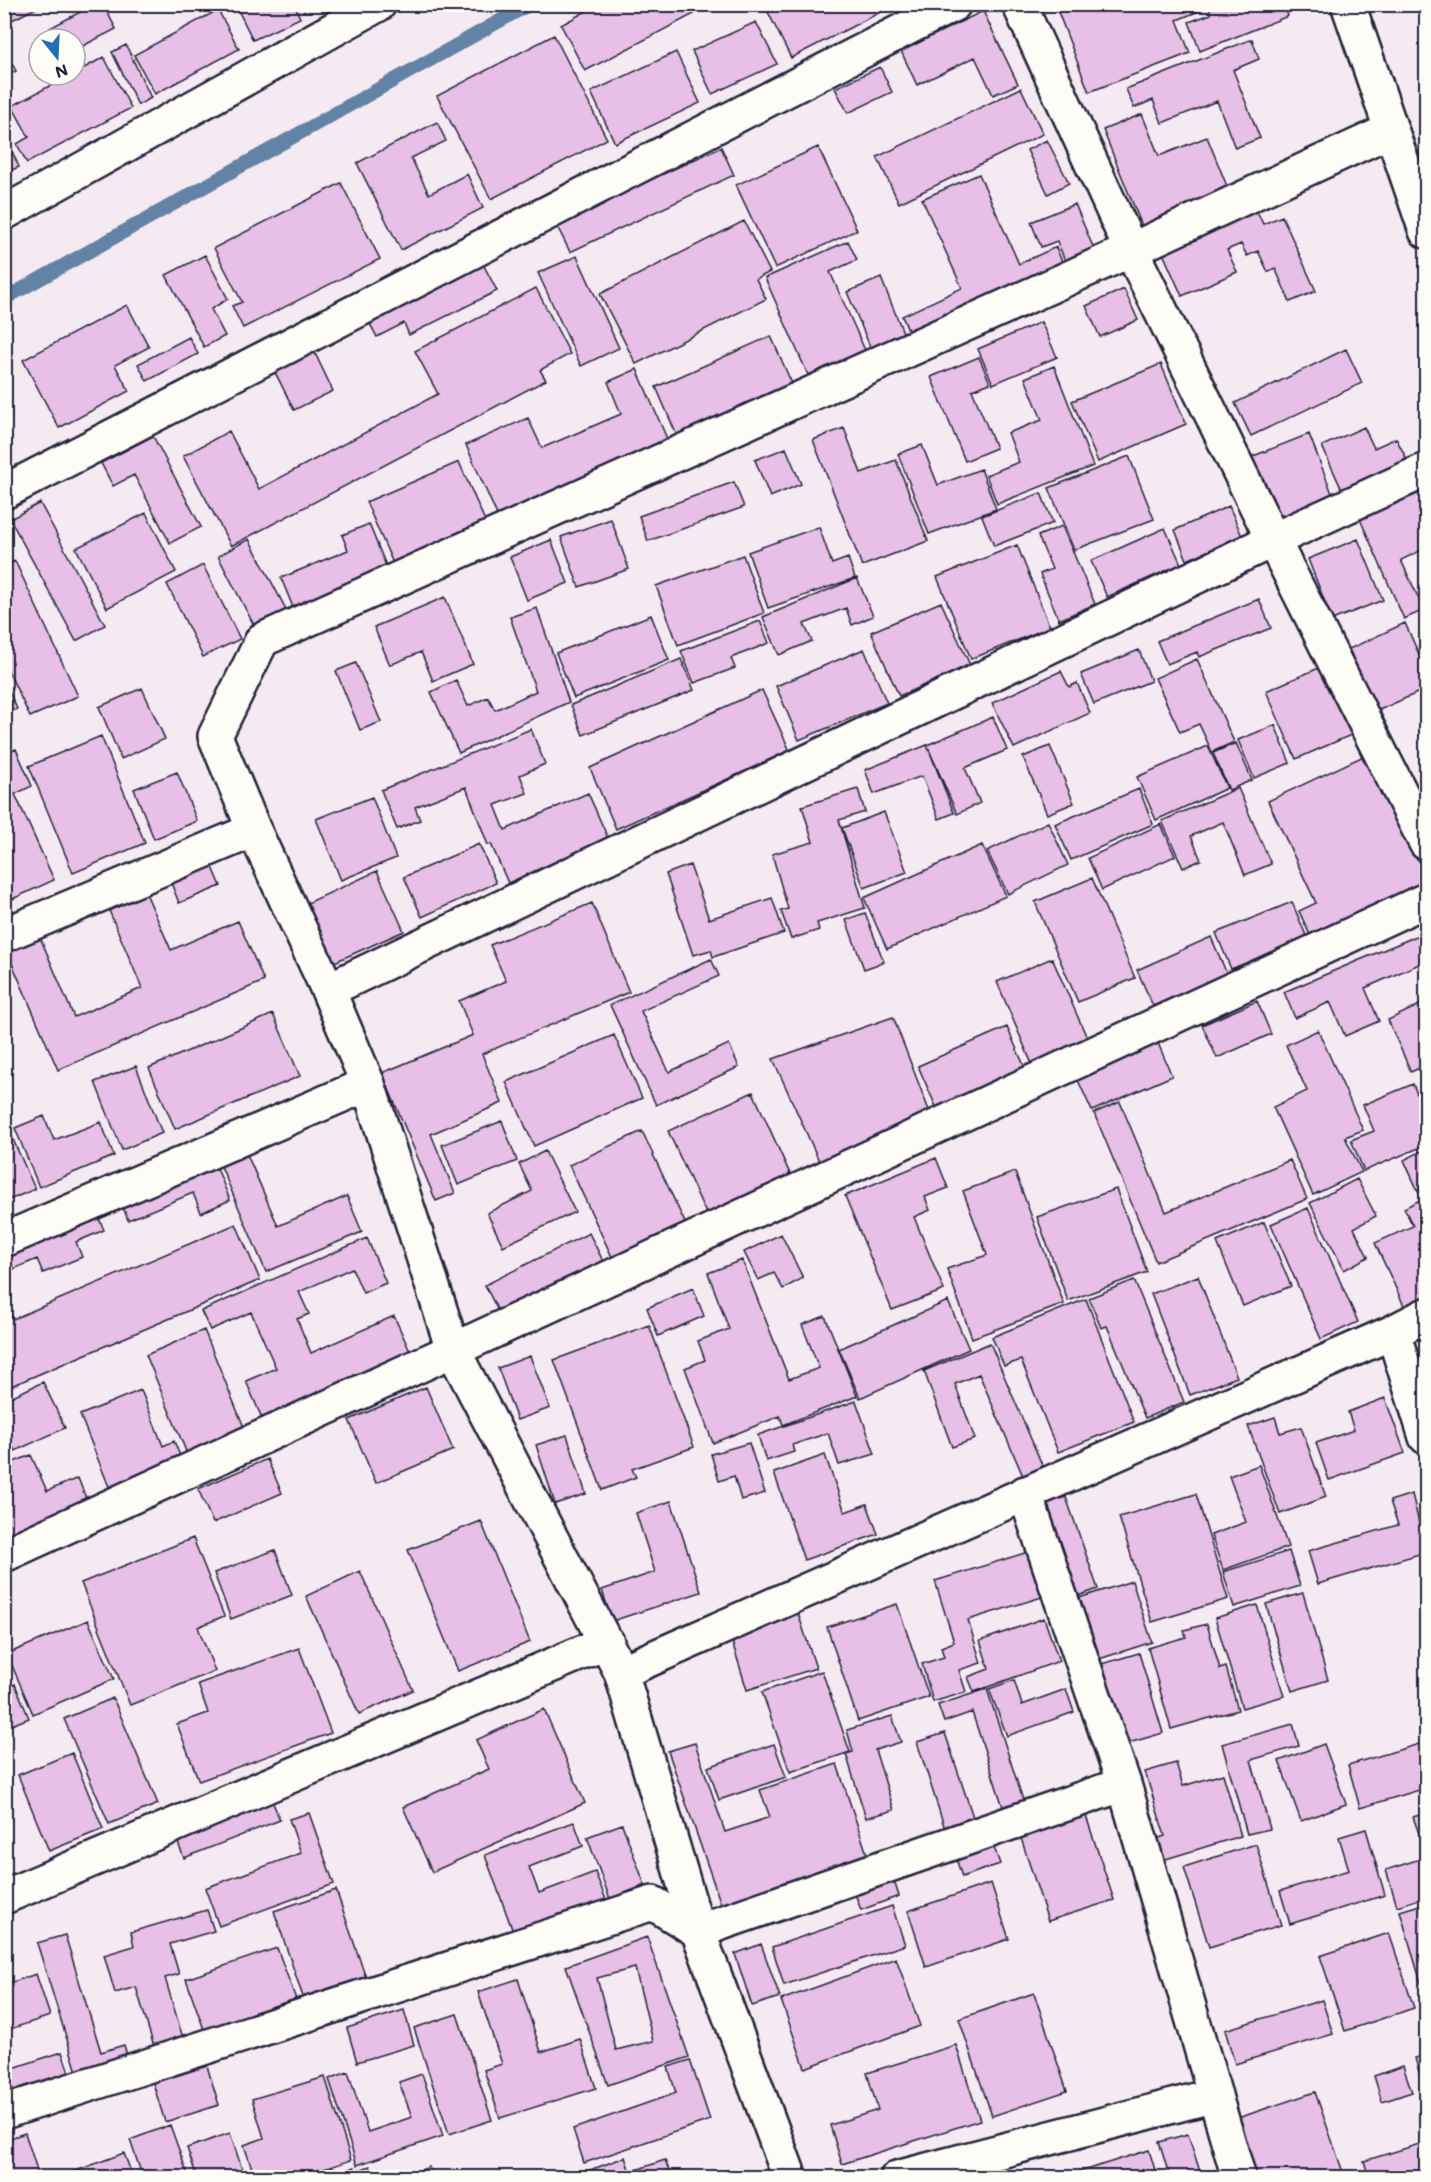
<svg xmlns="http://www.w3.org/2000/svg" width="1431" height="2182" viewBox="0 0 1431 2182" font-family="Mali,sans-serif">
<rect width="100%" height="100%" fill="#f6eaf2"/>
<filter id="ink" filterUnits="userSpaceOnUse"><feTurbulence type="fractalNoise" baseFrequency=".0167" numOctaves="2"/><feDisplacementMap in="SourceGraphic" scale="12" xChannelSelector="R" yChannelSelector="G"/><feConvolveMatrix kernelMatrix="1 2 1 2 8 2 1 2 1" color-interpolation-filters="sRGB"/></filter>
<g filter="url(#ink)">
<g fill="none" stroke-linecap="round" stroke-linejoin="round">
<path stroke="#6283a5" stroke-width="14" d="M4,299L530,4"/>
</g>
<path fill="#e7bfe7" stroke="#22223b" stroke-width="1.5" fill-rule="evenodd" d="M4,4H44L4,24Z
M95,4H103L116,29L75,50V39H56L50,28Z
M235,4H294L300,18L253,40Z
M599,4H689L694,14L585,71L561,25Z
M764,4H896L791,58Z
M1055,4H1202L1204,9L1177,20L1190,53L1089,92Z
M1208,4H1284L1288,16L1200,51L1189,22L1211,14Z
M218,10L239,49L155,94L134,55Z
M983,11L1018,84L993,95L975,57L917,85L901,51Z
M756,22L777,64L712,94L692,51Z
M554,35L607,139L491,199L437,96Z
M1252,39L1259,59L1233,70L1260,138L1235,148L1217,101L1162,123L1153,100L1134,108L1126,89Z
M126,45L151,98L138,105L112,52Z
M4,48L16,71L4,76Z
M676,52L700,103L615,143L591,92Z
M104,57L131,108L27,163L17,144L29,137L12,106L70,75H75V73Z
M880,67L892,92L848,113L835,88Z
M1021,88L1043,134L899,203L877,157Z
M1142,114L1159,156L1207,137L1229,191L1142,226L1103,130Z
M437,122L446,141L411,158L429,194L467,174L483,208L401,250L357,163Z
M4,133L19,167L4,173Z
M1047,140L1069,183L1048,194L1027,150Z
M721,147L734,175L570,252L556,224Z
M818,147L857,230L775,268L736,185Z
M979,174L1019,264L1056,247L1065,269L911,337L902,316L962,288L922,199Z
M341,183L380,259L243,328L232,306L242,302L214,248Z
M1075,204L1096,254L1067,266L1057,241L1041,247L1031,222Z
M1256,209L1263,224L1282,216L1316,291L1290,302L1275,268L1268,272L1258,251L1247,256L1241,244L1227,250L1237,272L1182,296L1162,251Z
M744,221L770,272L756,279L766,299L636,364L600,294Z
M848,241L857,260L830,272L869,359L812,384L765,278Z
M205,255L228,299L211,309L225,336L204,347L166,275Z
M577,256L619,348L581,366L538,273Z
M481,260L497,291L409,335L404,323L377,337L367,318Z
M881,278L907,342L874,356L847,292Z
M536,288L570,354L540,370L546,380L231,546L183,456L229,431L259,489L438,394L415,351Z
M1124,289L1138,320L1100,337L1086,306Z
M127,305L149,347L115,365L129,391L59,428L23,360Z
M1041,322L1057,357L993,384L978,349Z
M771,336L796,393L681,445L656,387Z
M189,337L198,354L147,381L138,364Z
M313,349L333,391L294,410L273,368Z
M1346,349L1362,383L1251,436L1235,403Z
M979,357L990,383L972,390L996,448L965,461L931,377Z
M1161,364L1186,424L1098,462L1072,401Z
M1054,366L1093,466L997,504L986,475L1019,462L1008,433L1042,420L1025,378Z
M637,369L671,448L500,522L466,445L528,418L542,448L621,414L608,382Z
M1364,427L1374,448L1396,438L1407,460L1342,490L1322,446Z
M844,428L861,473L896,460L928,541L862,566L813,440Z
M1309,434L1335,501L1277,524L1251,457Z
M153,436L201,527L170,543L134,475L113,486L101,463Z
M922,445L938,485L981,469L996,509L929,534L898,454Z
M786,448L801,484L770,497L755,460Z
M1129,456L1154,519L1074,550L1049,488Z
M459,462L489,530L396,570L366,502Z
M734,482L744,507L648,541L639,516Z
M1426,490V548L1401,560L1424,610L1404,619L1360,519Z
M1041,493L1053,523L994,546L982,516Z
M40,503L105,625L76,641L10,519Z
M1229,506L1242,536L1187,560L1175,530Z
M146,513L176,572L107,608L76,548Z
M611,519L629,569L579,587L561,537Z
M369,524L389,573L295,612L281,578L348,550L342,535Z
M1062,526L1095,604L1059,620L1040,574L1052,569L1038,536Z
M819,527L832,564L848,558L855,578L768,608L748,552Z
M1165,528L1181,564L1107,597L1091,561Z
M249,539L290,617L258,633L218,556Z
M1358,539L1383,600L1332,620L1308,559Z
M551,540L568,583L527,600L510,557Z
M1017,545L1050,627L971,659L937,577Z
M743,555L764,613L678,645L656,586Z
M15,561L78,696L30,717L4,662V566Z
M203,565L240,639L203,657L167,584Z
M857,578L873,616L852,625L846,608L804,624L812,641L779,655L763,617Z
M445,597L473,664L433,681L421,652L390,665L374,627Z
M1259,599L1271,628L1199,657L1197,652L1167,664L1157,641Z
M941,602L970,665L899,696L871,632Z
M537,608L569,702L459,753L431,692L456,680L468,706L488,697L495,710L536,691L510,617Z
M651,615L669,660L574,698L556,653Z
M760,621L769,643L731,658L735,668L694,683L681,651Z
M1405,623L1426,670V689L1377,711L1349,649Z
M864,649L887,703L799,740L776,686Z
M1139,650L1151,681L1094,704L1081,674Z
M681,659L694,690L583,735L571,705Z
M1197,659L1234,742L1212,752L1199,724L1180,732L1155,678Z
M356,663L381,722L360,730L336,671Z
M1321,667L1351,735L1296,759L1266,691Z
M1061,671L1069,687L1077,683L1090,713L1014,748L992,703Z
M4,681L17,709L4,715Z
M142,688L165,739L121,759L99,707Z
M762,690L790,751L616,829L590,768Z
M993,717L1007,750L965,768L980,803L957,814L927,745Z
M1275,725L1290,763L1254,778L1238,740Z
M531,729L545,764L520,775L527,793L495,805L505,830L588,793L608,838L508,883L491,844L488,845L466,787L415,807L420,820L397,829L381,790Z
M101,736L145,843L73,873L29,766Z
M1236,743L1252,780L1229,790L1213,753Z
M927,745L954,813L939,819L922,776L874,794L865,770Z
M1050,746L1074,803L1047,814L1023,757Z
M1208,746L1227,788L1156,820L1137,777Z
M16,749L32,786L15,794L54,880L4,903V754Z
M1370,753L1426,873V881L1310,935L1299,911L1316,903L1268,801Z
M177,772L197,821L154,839L134,789Z
M1238,788L1271,864L1245,875L1223,822L1191,836L1201,860L1183,868L1162,821Z
M858,789L865,812L839,820L865,908L817,923L819,930L791,939L781,911L788,909L772,854L813,842L802,806Z
M1139,789L1153,824L1071,860L1055,824Z
M372,797L396,858L341,880L316,819Z
M884,812L907,872L864,888L842,828Z
M1048,822L1068,865L1008,894L987,851Z
M1161,824L1175,856L1102,890L1088,858Z
M479,844L496,883L422,917L404,877Z
M982,845L1006,896L887,949L864,898Z
M209,858L221,886L179,903L168,875Z
M690,865L709,919L772,898L784,933L713,957L711,950L693,955L666,874Z
M377,871L404,931L328,965L301,906Z
M1092,878L1135,978L1078,1002L1035,902Z
M142,884L171,950L238,921L264,981L58,1070L7,952L40,937L74,1017L142,988L105,901Z
M1292,902L1307,938L1231,969L1216,933Z
M592,903L629,992L482,1054L502,1103L431,1134L455,1193L436,1201L382,1073L473,1035L459,1001L506,981L490,945Z
M865,913L884,962L864,969L846,920Z
M1426,932V961L1365,988L1379,1021L1345,1036L1330,1002L1295,1018L1284,992Z
M1211,937L1227,974L1153,1006L1137,970Z
M1052,958L1088,1040L1032,1064L997,982Z
M711,959L719,976L641,1011L669,1072L729,1044L739,1067L656,1105L610,1005Z
M1257,1001L1271,1034L1217,1058L1202,1025Z
M1426,1002V1065L1411,1072L1388,1020Z
M273,1014L300,1076L175,1129L149,1068Z
M893,1017L930,1113L820,1163L773,1059Z
M1007,1027L1026,1070L937,1109L918,1066Z
M1318,1030L1363,1130L1345,1137L1362,1172L1313,1195L1273,1107L1307,1091L1286,1045Z
M614,1035L642,1098L534,1146L506,1082Z
M1158,1043L1172,1076L1092,1111L1077,1078Z
M136,1066L162,1133L122,1150L95,1082Z
M1413,1084L1426,1116V1145L1364,1171L1351,1140L1374,1131L1363,1105Z
M753,1092L794,1183L710,1222L668,1131Z
M1120,1102L1166,1212L1290,1160L1307,1199L1156,1262L1094,1113Z
M44,1116L54,1140L101,1122L114,1156L39,1187L15,1128Z
M4,1119L35,1189L4,1202Z
M502,1121L517,1161L458,1185L442,1145Z
M642,1131L686,1225L613,1259L569,1165Z
M243,1145L278,1226L347,1196L362,1232L266,1272L217,1157Z
M1426,1149V1187L1418,1191L1404,1160Z
M545,1151L575,1212L503,1246L487,1213L532,1191L519,1164Z
M212,1156L230,1200L201,1213L193,1193L128,1220L118,1194Z
M936,1158L948,1188L925,1197L930,1210L914,1217L944,1290L892,1310L845,1196Z
M1015,1172L1064,1304L972,1338L947,1269L987,1255L963,1191Z
M1357,1179L1376,1216L1354,1228L1368,1257L1344,1270L1310,1203Z
M1116,1189L1147,1272L1068,1301L1037,1217Z
M1426,1197V1298L1405,1308L1375,1243L1413,1226L1404,1208Z
M1308,1208L1358,1322L1321,1339L1271,1224Z
M95,1209L104,1230L76,1242L82,1257L43,1273L37,1259L4,1273V1248Z
M1264,1222L1291,1286L1243,1306L1217,1242Z
M236,1224L260,1280L4,1389V1301L13,1319Z
M589,1233L604,1263L500,1315L485,1285Z
M781,1234L803,1278L783,1289L774,1273L758,1280L744,1252Z
M367,1238L386,1283L363,1293L352,1268L299,1292L309,1314L297,1319L311,1353L394,1316L413,1358L264,1423L246,1381L276,1368L251,1312L210,1330L201,1311Z
M742,1260L789,1379L819,1368L802,1325L825,1316L857,1396L783,1425L780,1416L713,1443L685,1368L705,1360L698,1341L729,1329L708,1273Z
M1198,1276L1237,1377L1190,1395L1151,1294Z
M1134,1280L1184,1402L1145,1418L1107,1326L1101,1328L1089,1298Z
M693,1288L704,1316L658,1336L647,1308Z
M1086,1299L1134,1422L1058,1452L1021,1360L1004,1366L992,1337Z
M948,1301L969,1349L860,1398L839,1349Z
M649,1325L694,1447L632,1469L636,1477L602,1490L554,1360Z
M204,1330L246,1432L188,1456L146,1355Z
M990,1343L1043,1467L1023,1476L979,1374L955,1384L975,1439L952,1447L924,1371Z
M530,1356L550,1408L517,1420L498,1368Z
M43,1382L65,1428L15,1451L4,1430V1400Z
M426,1387L453,1450L376,1483L349,1420Z
M141,1390L163,1446L174,1441L182,1461L110,1489L80,1415Z
M1385,1398L1405,1453L1329,1480L1316,1443L1354,1430L1348,1412Z
M856,1401L875,1454L839,1465L828,1433L792,1445L794,1452L766,1461L758,1435Z
M1275,1417L1280,1433L1301,1427L1326,1497L1280,1514L1248,1426Z
M567,1435L586,1494L555,1504L536,1445Z
M749,1443L765,1493L741,1500L734,1476L719,1481L711,1454Z
M31,1455L47,1491L78,1478L88,1503L4,1539V1466Z
M825,1455L845,1512L867,1504L878,1534L804,1560L774,1473Z
M267,1459L282,1493L213,1523L198,1489Z
M1259,1465L1288,1547L1223,1570L1211,1535L1246,1522L1229,1476Z
M1196,1494L1228,1599L1152,1622L1119,1517Z
M1412,1494L1426,1552L1318,1584L1308,1551L1398,1525L1390,1501Z
M1066,1497L1098,1589L1075,1597L1043,1505Z
M671,1501L701,1592L612,1621L602,1590L655,1572L636,1513Z
M481,1521L530,1642L458,1671L408,1550Z
M193,1538L224,1616L198,1627L215,1671L130,1705L81,1583Z
M275,1550L292,1595L231,1619L214,1573Z
M1289,1551L1300,1586L1234,1607L1223,1572Z
M1028,1552L1042,1597L968,1620L981,1663L959,1670L966,1692L933,1702L922,1664L944,1657L941,1647L954,1642L935,1581Z
M360,1571L413,1690L359,1714L306,1596Z
M1132,1581L1152,1642L1096,1660L1076,1599Z
M1303,1593L1328,1680L1292,1691L1266,1604Z
M897,1604L929,1697L858,1721L827,1627Z
M1257,1605L1284,1696L1242,1708L1215,1618Z
M797,1610L816,1668L747,1690L729,1632Z
M1044,1618L1059,1661L974,1692L968,1677L989,1669L980,1641Z
M88,1620L114,1679L33,1714L7,1654Z
M1207,1624L1220,1669L1226,1667L1238,1710L1171,1729L1148,1648L1186,1637L1184,1630Z
M299,1648L331,1733L199,1781L177,1724L208,1713L198,1684Z
M1139,1653L1163,1733L1122,1745L1098,1665Z
M822,1671L850,1752L790,1772L762,1692Z
M1014,1680L1022,1705L1066,1689L1074,1712L1007,1736L989,1689Z
M15,1684L29,1718L4,1728V1689Z
M987,1689L1024,1803L1004,1810L972,1712L944,1722L938,1705Z
M113,1698L158,1804L109,1824L64,1719Z
M544,1709L585,1803L432,1872L403,1807L489,1769L476,1740Z
M892,1716L901,1742L875,1750L894,1810L866,1818L846,1754L853,1752L847,1730Z
M1293,1724L1299,1746L1251,1760L1270,1829L1247,1834L1222,1744Z
M945,1733L974,1820L945,1829L917,1742Z
M1426,1742V1788L1360,1808L1348,1765Z
M695,1743L725,1832L770,1817L760,1790L837,1764L868,1857L722,1907L668,1751Z
M774,1744L786,1777L719,1800L708,1767Z
M1324,1744L1346,1804L1301,1821L1279,1761Z
M72,1753L103,1829L49,1851L18,1775Z
M1176,1763L1183,1786L1223,1774L1241,1836L1156,1862L1150,1841L1165,1836L1145,1772Z
M271,1798L280,1820L184,1858L175,1836Z
M309,1813L334,1884L219,1926L205,1888L301,1853L289,1819Z
M1085,1813L1114,1900L1048,1921L1020,1835Z
M1426,1813V1853L1413,1817Z
M574,1822L583,1846L529,1867L539,1893L595,1872L607,1902L515,1937L485,1855Z
M622,1824L645,1885L610,1899L587,1837Z
M1366,1829L1385,1895L1290,1924L1280,1891L1349,1870L1339,1837Z
M991,1839L1000,1864L962,1877L954,1852Z
M1256,1844L1281,1925L1209,1947L1184,1867Z
M1426,1857V1897L1397,1906L1386,1870Z
M892,1875L899,1896L861,1910L853,1888Z
M991,1883L1009,1939L926,1967L908,1911Z
M336,1890L367,1981L305,2003L274,1911Z
M1426,1903V2000L1400,1911Z
M892,1906L905,1945L784,1985L772,1947Z
M207,1910L214,1931L170,1944L179,1974L165,1978L183,2038L154,2047L136,1987L115,1993L104,1955L134,1946L131,1932Z
M1389,1933L1414,2008L1345,2031L1320,1956Z
M65,1935L101,2052L124,2045L128,2059L78,2075L37,1943Z
M647,1937L689,2057L608,2085L566,1966ZM635,1968L653,2041L616,2050L597,1978Z
M761,1944L780,1997L752,2006L735,1954Z
M277,1948L297,2002L206,2035L186,1979Z
M896,1958L920,2026L805,2068L781,2000Z
M36,1974L50,2016L4,2031V1985Z
M518,1979L541,2052L580,2039L596,2088L500,2118L484,2070L502,2064L478,1992Z
M1034,1993L1067,2091L992,2116L959,2019Z
M1322,2000L1333,2034L1235,2064L1225,2030Z
M404,2010L414,2045L357,2062L347,2028Z
M457,2014L492,2120L449,2134L414,2028Z
M956,2045L980,2120L842,2164L830,2125L878,2110L867,2073Z
M62,2052L70,2075L4,2098V2071Z
M1426,2055V2096L1415,2058Z
M690,2060L710,2120L584,2163L573,2129L676,2093L668,2067Z
M207,2066L219,2105L165,2122L153,2083Z
M1403,2066L1412,2092L1382,2102L1374,2076Z
M348,2072L368,2132L412,2117L399,2082L422,2074L443,2136L357,2165L329,2079Z
M325,2077L351,2160L297,2178H255L244,2145L264,2138L252,2099Z
M1315,2092L1345,2178H1255L1235,2119Z
M170,2125L189,2178H143L130,2140Z
M25,2133L39,2176L10,2178L4,2159V2140Z
M230,2133L245,2178H197L187,2148Z
M1188,2134L1202,2178H1170L1159,2142Z
M1426,2142V2178H1369L1364,2161Z
M1149,2150L1155,2170L1132,2178H1077L1076,2173Z
M124,2153L133,2178H57Z
M625,2157L630,2172L665,2160L672,2178H569Z
M370,2166L375,2178H328L354,2167L356,2171Z
M429,2167L434,2178H401Z"/>
<g fill="none" stroke-linecap="round" stroke-linejoin="round">
<g stroke="#22223b" stroke-width="38">
<path id="minor" d="M1019,4L1131,250L1273,540L1426,843
M4,213L379,4
M4,492L954,4
M4,935L254,830
M328,990L1273,540L1426,470
M4,1240L368,1084
M1393,1332L1426,1437
M1025,1493L1124,1784L1239,2178
M4,1555L453,1350L1426,900
M621,1672L1393,1332L1426,1315
M4,1897L607,1642
M4,2112L653,1903L698,1931L1124,1784
M790,2178L698,1931L621,1672L453,1350L368,1084L328,990L254,830L215,736L262,640L1131,250L1391,130
M897,2178L1215,2095"/>
</g>
<g stroke="#22223b" stroke-width="38">
<path id="tertiary" d="M1348,4L1426,231"/>
</g>
<use href="#minor" stroke="#fdfcf7" stroke-width="33"/>
<use href="#tertiary" stroke="#fdfcf7" stroke-width="33"/>
</g>
</g>
<rect width="1431" height="2182" fill="none" stroke="#fdfcf7" stroke-width="24"/>
<rect x="12" y="12" width="1407" height="2158" fill="none" stroke="#22223b" stroke-width="2" filter="url(#ink)"/>
<g transform="translate(57 57) rotate(162)"><circle r="28" fill="#fdfcf7" stroke="#a5a5ac" stroke-width="1.5"/>
<path d="M0-4.5L10 22L0 15L-10 22Z" fill="#1f6fb2"/>
<text y="-9" font-size="16" font-weight="bold" text-anchor="middle" fill="#22223b">N</text>
</g>
</svg>
